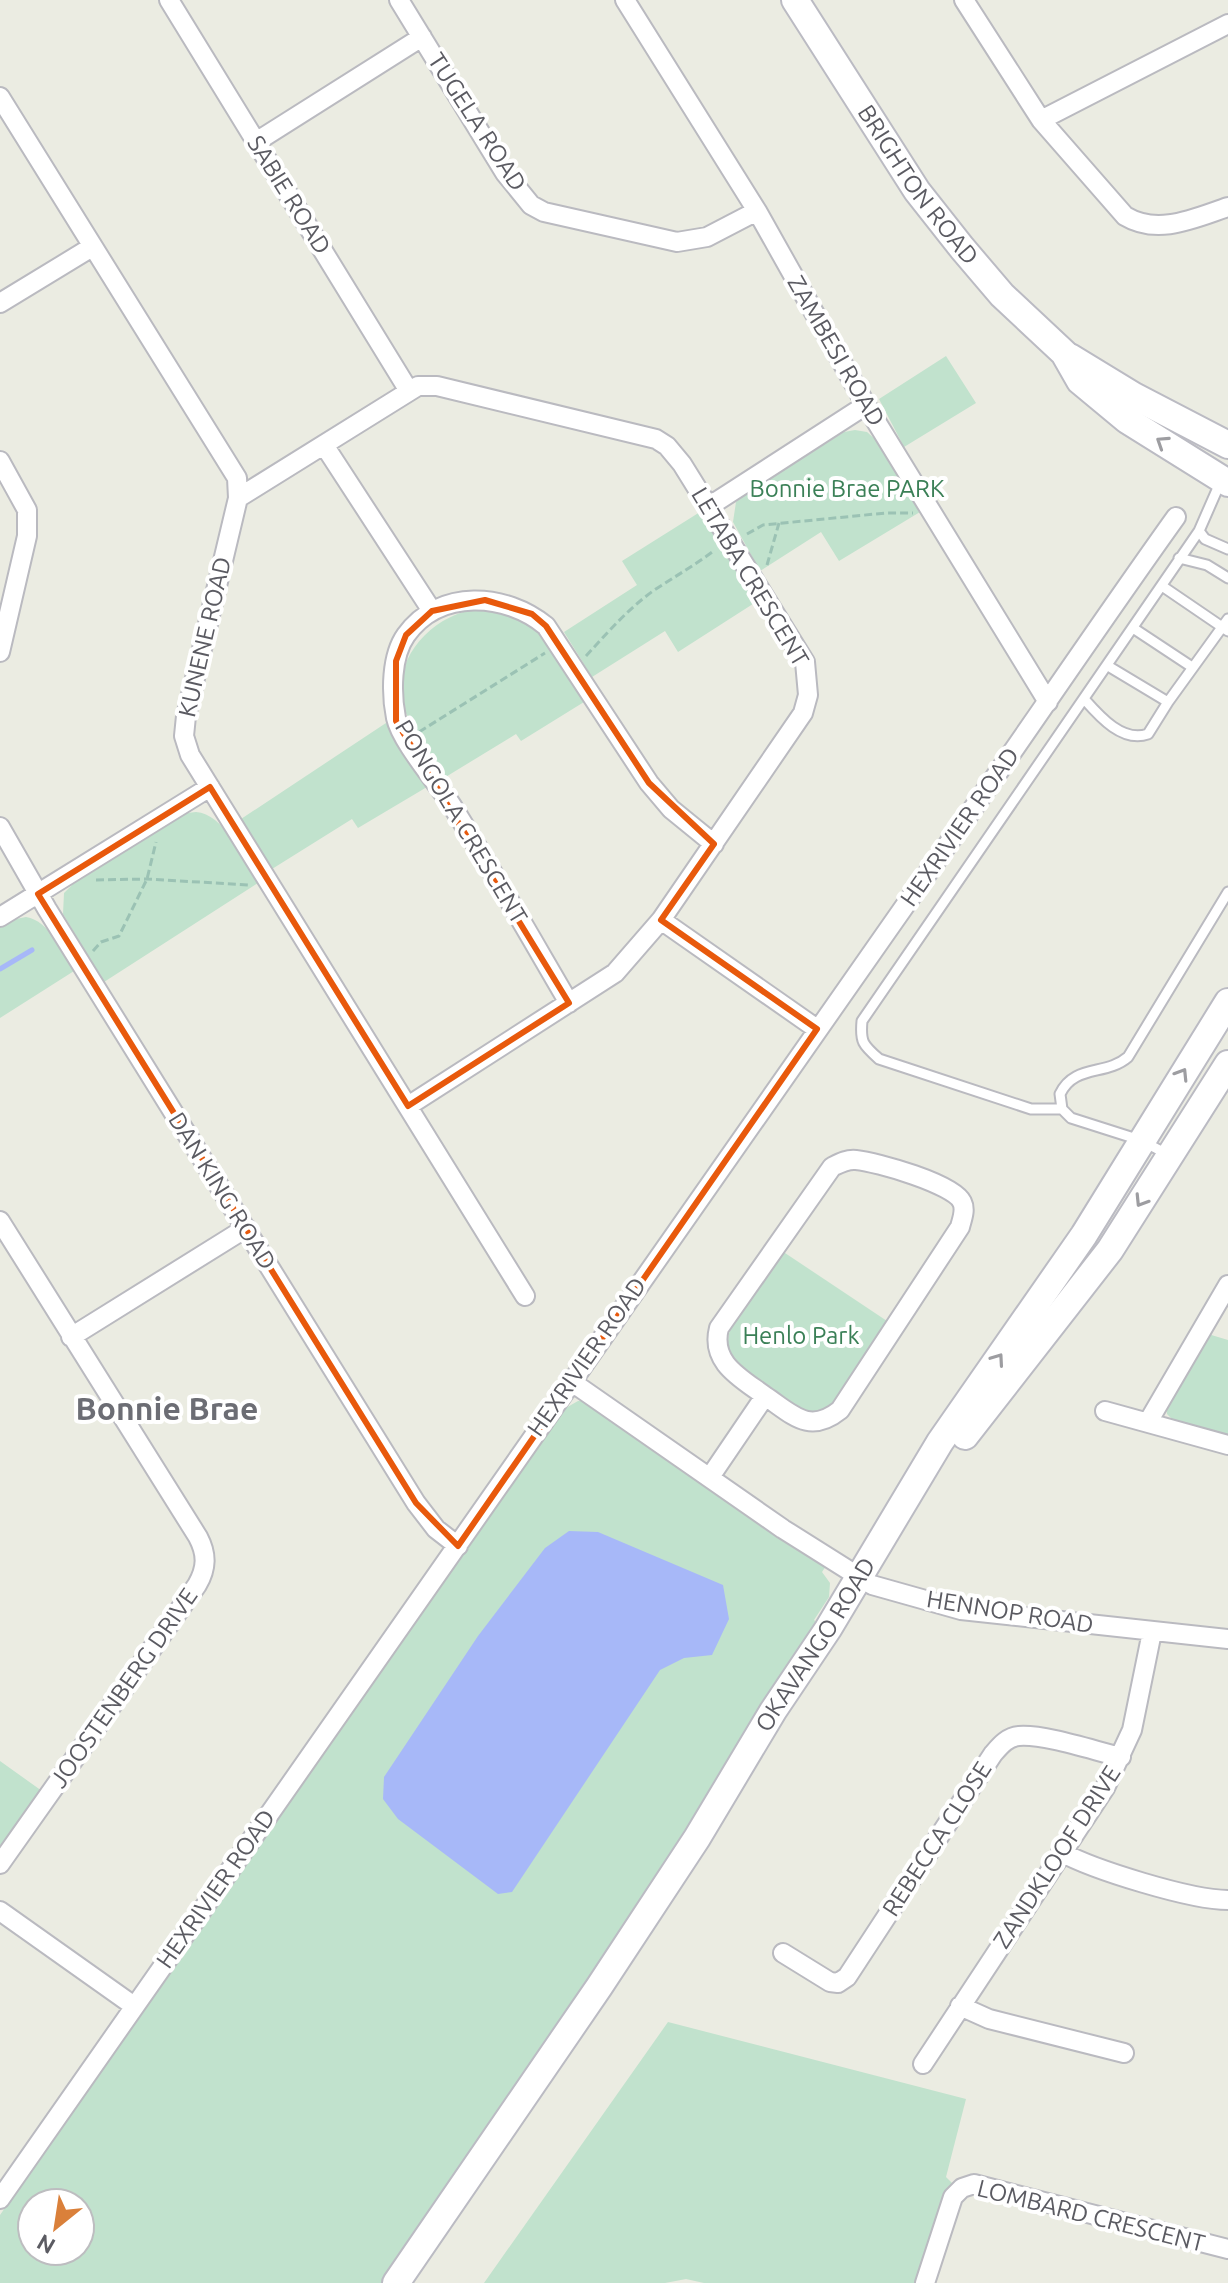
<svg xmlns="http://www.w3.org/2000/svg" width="1228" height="2283" viewBox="0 0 1228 2283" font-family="Ubuntu,sans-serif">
<rect width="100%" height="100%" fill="#ebece2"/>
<path fill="#c1e2cd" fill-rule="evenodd" d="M946,356L976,403L904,447L879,399Z
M855,430L867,432L876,440L920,512L839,561L821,532L760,571L733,522L736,502L748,492L844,432Z
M700,512L756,602L678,652L665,631L592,677L564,632L637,585L622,561Z
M478,609L519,617L541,634L584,702L521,741L516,734L444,778L428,752L424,750C420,744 420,740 418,733C414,724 406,716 403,706C391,658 433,614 478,609Z
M386,723L427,787L358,828L352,819L272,869L241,819Z
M196,812C225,814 243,860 258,883L104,982L63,914L64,893L73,884L187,813Z
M26,917C50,921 62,952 74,971L0,1018V928L16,919Z
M782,1251L890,1323L836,1404L815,1415L803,1410L736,1363L727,1347L730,1328Z
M1208,1334L1228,1340V1437L1174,1421L1167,1414L1166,1405Z
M578,1401H583L826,1566L822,1572L830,1583L829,1597L814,1620L820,1625L687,1843L384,2283H0V2215L564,1409ZM32,2203H80V2251H32Z
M0,1761L42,1791L0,1851Z
M668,2022L966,2099L946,2177L954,2185L916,2283H704L686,2279L665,2283H484Z"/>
<path fill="#a7b8f8" d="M569,1531L598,1532L723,1585L729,1619L712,1655L684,1658L660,1670L512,1892L498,1894L398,1819L383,1799L384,1777L478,1636L545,1548Z"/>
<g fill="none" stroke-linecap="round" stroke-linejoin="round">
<path stroke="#a7b8f8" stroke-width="5" d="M0,969L32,950"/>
<g stroke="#babac0" stroke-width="13">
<path id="lane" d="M1220,483L1199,531L1205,539L1228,549
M1179,558L1207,565L1228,578
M1162,586L1228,631
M1133,628L1192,667
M1108,666L1168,702L1228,619
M1085,700C1100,717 1123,743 1148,734L1168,702
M1062,1109H1031L879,1059C863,1045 860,1042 862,1021L1199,531
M1167,1154L1140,1140L1071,1118L1062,1109L1060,1094C1074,1064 1106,1076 1128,1057L1228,892"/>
</g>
<g stroke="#babac0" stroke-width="22">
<path id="street" d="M169,0L409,391
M399,0L505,173L531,205L544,212L677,242L707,237L757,211
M625,0L757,211L866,405L1048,702
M964,0L1041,120L1125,216C1158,236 1195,218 1228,207
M0,97L237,478L238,498L186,716L184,736L190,755L525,1296
M1041,120L1228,24
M256,142L422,37
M0,303L92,247
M324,445L432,611
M0,461L27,510V536L0,652
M238,498L418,386H437L656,439L667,446L682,464L805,662L808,695L803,713L661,920L615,973L408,1106
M708,507L866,405
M0,827L47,909L416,1503L436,1529L458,1546
M0,917L210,787
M661,920L817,1029
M569,1003C531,938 494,873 454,809C440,786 401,742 396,718C391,693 391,656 406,635C440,588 506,593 546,626L649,783L671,809L714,844
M0,1221L198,1537C207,1554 207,1568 197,1585L0,1864
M71,1337L246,1228
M569,1380L783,1529L872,1585L961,1610L1228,1639
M1105,1411L1228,1445
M1148,1422L1228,1285
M710,1477L765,1396C792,1414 809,1435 840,1410L960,1227C962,1219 966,1210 962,1202C954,1184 877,1162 856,1160C847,1159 840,1163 832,1167L719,1328C710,1363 741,1378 765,1396
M1061,1852C1094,1870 1191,1900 1228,1900
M0,1911L134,2006
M783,1953L830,1982L838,1983L847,1977L993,1754C1000,1746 1007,1737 1019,1736C1045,1734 1095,1751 1121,1757
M960,2006L989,2019L1124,2053
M923,2064L1105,1788L1132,1730L1152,1632
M0,2199C314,1747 629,1296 946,847C1023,738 1098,626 1176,517
M925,2283L953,2197L962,2188L974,2184L1228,2249"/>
</g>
<g stroke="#bbbbc3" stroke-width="30">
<g id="secondary">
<path id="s1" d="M795,0L917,191L962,248L1002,295L1064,353L1080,381L1127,420L1228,483"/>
<path d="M1070,357L1134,396L1228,445"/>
<path d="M965,1436L1110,1250L1228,1064"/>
<path id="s2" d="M396,2283L599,1987L697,1838L773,1711L828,1629L940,1442L1084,1235L1228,1002"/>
</g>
</g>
<path stroke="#9bc2b4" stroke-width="3" stroke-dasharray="8 4" stroke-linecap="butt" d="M747,534L763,525L886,513H913
M767,565L779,523
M586,656C607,633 628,609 653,591C674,577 695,565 715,550
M419,732L545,653
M96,880L147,879L249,885
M93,951L101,942L119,936L147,879L156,842"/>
<use href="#lane" stroke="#fff" stroke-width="9"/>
<use href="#street" stroke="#fff" stroke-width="18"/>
<use href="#secondary" stroke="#fff" stroke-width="26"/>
</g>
<defs><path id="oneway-chevron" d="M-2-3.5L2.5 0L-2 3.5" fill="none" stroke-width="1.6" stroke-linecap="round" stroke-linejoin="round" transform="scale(2)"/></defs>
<g stroke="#9d9da1">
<use href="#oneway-chevron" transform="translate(1162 442) rotate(-147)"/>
<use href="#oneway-chevron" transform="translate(1182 1074) rotate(-58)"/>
<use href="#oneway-chevron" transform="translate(1141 1201) rotate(122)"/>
<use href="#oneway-chevron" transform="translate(998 1359) rotate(-55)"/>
</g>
<path fill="none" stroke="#e8590c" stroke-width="6" stroke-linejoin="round" d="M485,600L532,614L546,626L649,783L714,844L661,920L817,1029L458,1546L416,1503L38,894L210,787L408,1106L569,1003L396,721V661L406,635L432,611Z"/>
<g text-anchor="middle" stroke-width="8" stroke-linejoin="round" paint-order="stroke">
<g font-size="24" fill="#5b5b62" stroke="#fff">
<text transform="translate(477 122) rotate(57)" y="8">TUGELA ROAD</text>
<text dy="8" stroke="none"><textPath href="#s1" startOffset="222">BRIGHTON ROAD</textPath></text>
<text transform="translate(289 195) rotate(58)" y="8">SABIE ROAD</text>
<text transform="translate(836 351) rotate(60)" y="8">ZAMBESI ROAD</text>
<text transform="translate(750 577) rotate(59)" y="8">LETABA CRESCENT</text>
<text transform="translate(205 637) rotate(-77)" y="8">KUNENE ROAD</text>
<text transform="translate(461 822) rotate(59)" y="8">PONGOLA CRESCENT</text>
<text transform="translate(960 827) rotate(-55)" y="8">HEXRIVIER ROAD</text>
<text transform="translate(222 1191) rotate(58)" y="8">DAN KING ROAD</text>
<text transform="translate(587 1357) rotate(-55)" y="8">HEXRIVIER ROAD</text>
<text transform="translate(1010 1612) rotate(9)" y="8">HENNOP ROAD</text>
<text dy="8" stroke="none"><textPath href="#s2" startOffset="764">OKAVANGO ROAD</textPath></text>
<text transform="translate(124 1688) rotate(-55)" y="8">JOOSTENBERG DRIVE</text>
<text transform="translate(937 1839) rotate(-57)" y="8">REBECCA CLOSE</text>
<text transform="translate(1057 1857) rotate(-57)" y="8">ZANDKLOOF DRIVE</text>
<text transform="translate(216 1889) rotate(-55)" y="8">HEXRIVIER ROAD</text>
<text transform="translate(1091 2216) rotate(14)" y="8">LOMBARD CRESCENT</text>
</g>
<g font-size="24" fill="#3b8057" stroke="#fff">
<text x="847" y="497">Bonnie Brae PARK</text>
<text x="801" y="1344">Henlo Park</text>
</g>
<g font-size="32" font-weight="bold" fill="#6c6d74" stroke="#fff">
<text x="167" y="1420">Bonnie Brae</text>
</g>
</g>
<g transform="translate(56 2227) rotate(210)"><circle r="38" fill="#ffffff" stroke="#bdbdc0" stroke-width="2"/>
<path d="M0-6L14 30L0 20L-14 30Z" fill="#da803a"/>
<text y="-12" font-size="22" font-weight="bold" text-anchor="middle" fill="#5b5b62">N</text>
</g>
</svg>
